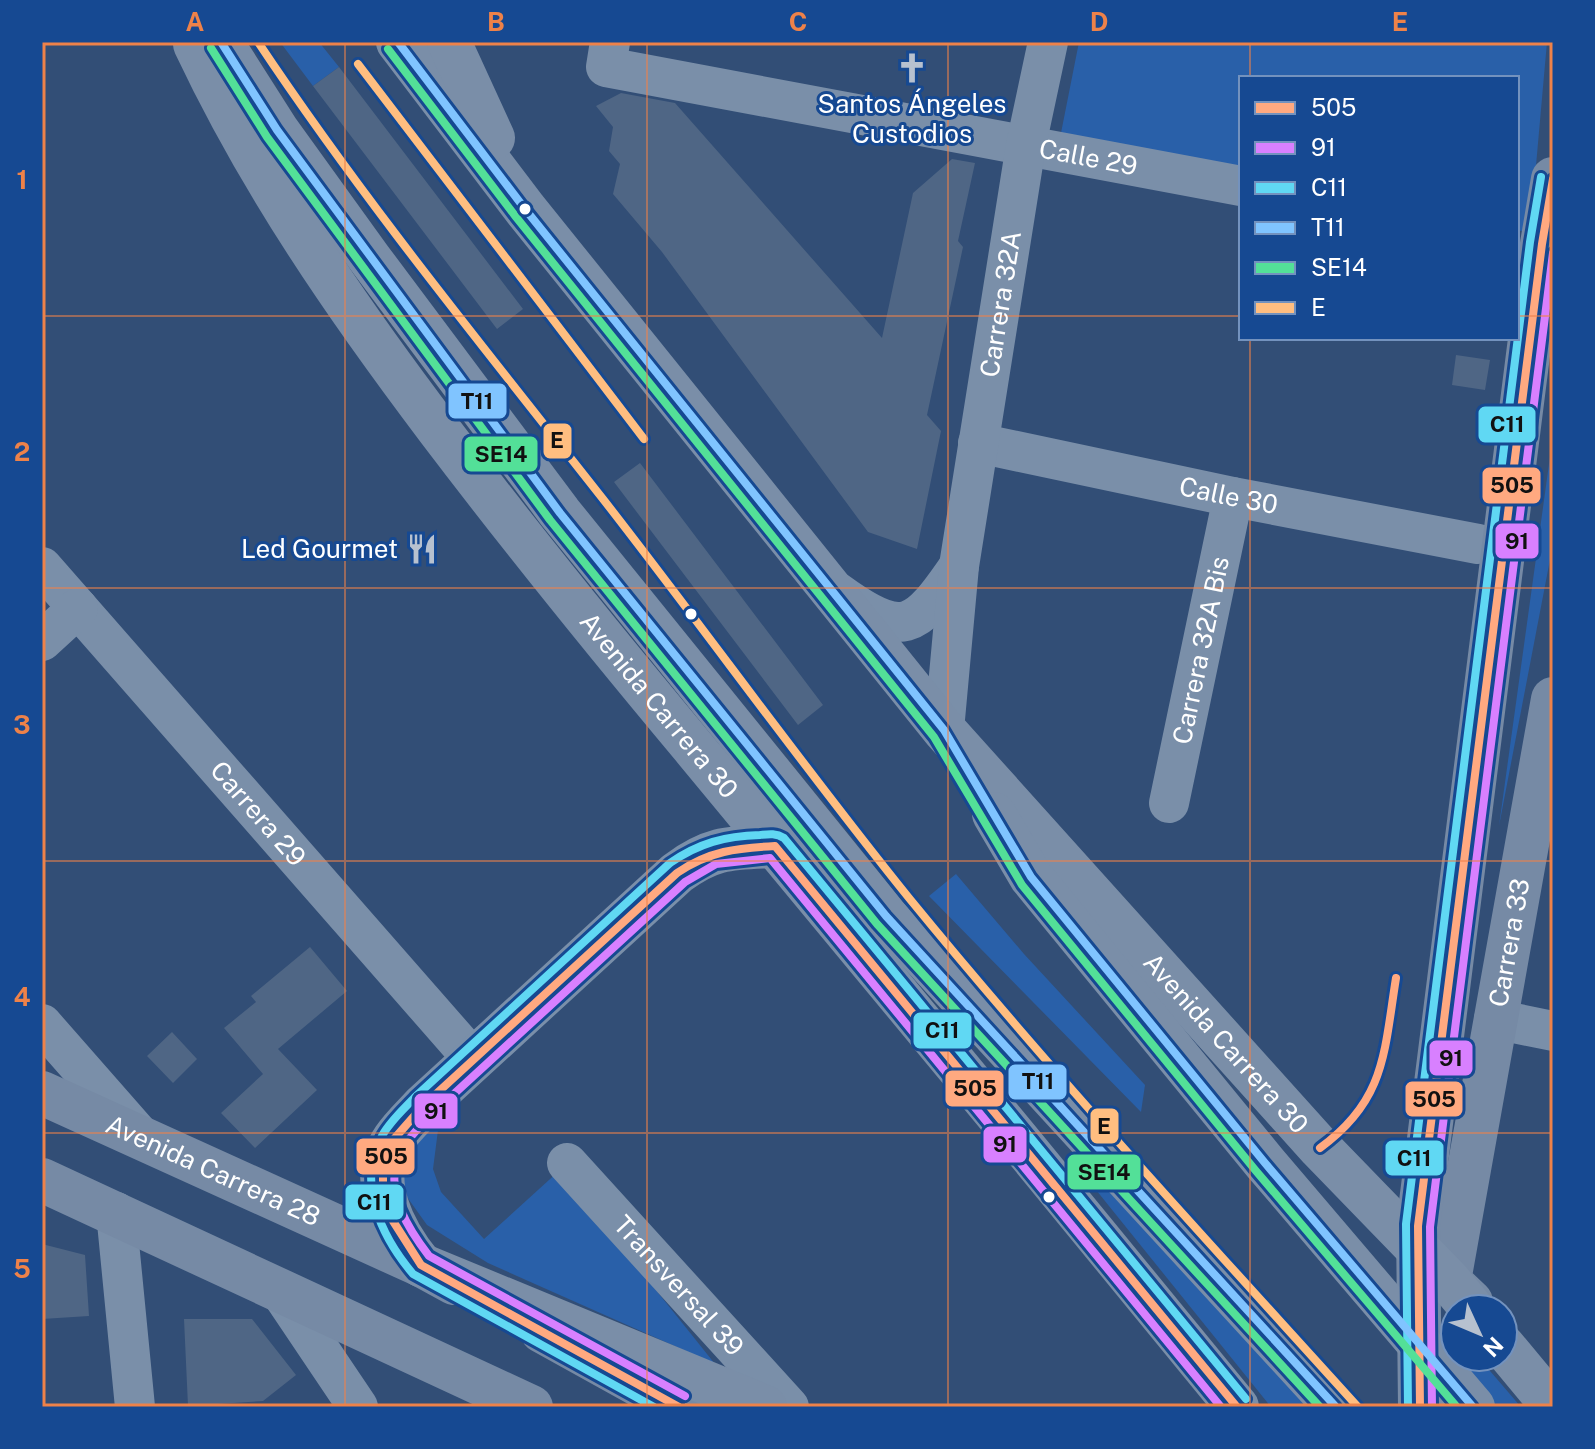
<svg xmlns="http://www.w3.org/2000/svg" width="1595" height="1449" viewBox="0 0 1595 1449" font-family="'Public Sans',sans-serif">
<rect width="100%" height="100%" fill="#324e76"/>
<path fill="#2960a9" d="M280,42H319L339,67L313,86Z
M1079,42H1547L1530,233L1517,230V78H1241V175L1060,138Z
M1553,435V544L1499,826Z
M956,874L1024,954L1145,1085L1141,1112L929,896Z
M427,1117L438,1130L433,1169L441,1192L484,1239L560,1170L715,1364L488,1263L427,1225L402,1190L404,1151Z
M1094,1164L1319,1407H1271L1084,1175Z
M1455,1336V1357H1478L1521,1407H1487L1439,1355Z"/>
<path fill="#4f6685" d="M339,67L523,309L497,329L313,86Z
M621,93L675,103L882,338L913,193L952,159L975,163L958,241L963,247L927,415L941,431L917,549L868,532L662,252L613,194L620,164L609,151L613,127L596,106Z
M1456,355L1490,360L1485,390L1452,385Z
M640,463L823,705L798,725L614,482Z
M310,947L347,991L278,1049L317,1090L255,1148L221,1113L263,1074L224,1028L256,1002L251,996Z
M172,1032L197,1059L173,1083L147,1056Z
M42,1244L85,1255L89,1316L42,1319Z
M184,1319H252L296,1375L263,1401L188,1406Z"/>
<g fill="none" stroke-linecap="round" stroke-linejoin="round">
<g stroke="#7a8fa9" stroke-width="40">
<path id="s1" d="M610,42L606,67L1241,186"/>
<path id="s2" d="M978,443L1233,497L1478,544"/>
<path id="s3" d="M42,567L474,1060"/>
<path d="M837,592C903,640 915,630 959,566"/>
<path d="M42,641L78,608"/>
<path id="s4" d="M944,730L959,566L1026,145L1048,42"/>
<path id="s5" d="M1169,803L1233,497"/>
<path d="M1494,1019L1553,1031"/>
<path d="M42,1024L142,1138"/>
<path id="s6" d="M567,1163L789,1407"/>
<path d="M116,1212L135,1407"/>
<path d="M280,1291L358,1407"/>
</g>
<path stroke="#7a8fa9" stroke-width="44" d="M421,1265C394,1232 366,1180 394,1139C402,1127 414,1116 423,1106L677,873C713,846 732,848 775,846"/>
<g stroke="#768aa5" stroke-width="44">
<path id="s7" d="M42,1093L421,1265L454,1283"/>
<path d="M42,1180L531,1407"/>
<path id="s8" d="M1471,1302L1449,1281L1553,699"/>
<path d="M542,1331L679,1407"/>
<path d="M1420,1407L1418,1226L1542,244L1553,179"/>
</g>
<g stroke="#7a8ea8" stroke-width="44">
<path d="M221,42L277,130L370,259L560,513L886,916L1336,1407"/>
<path id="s9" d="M398,42L525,209L944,730L1320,1148L1449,1281L1472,1309"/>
<path d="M449,42L493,138"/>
<path id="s10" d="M195,44C261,184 346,307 439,430C521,538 606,643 693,747C875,966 1057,1186 1237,1407"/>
<path d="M994,814L1031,877L1265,1163L1473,1407"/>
<path d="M421,1265L765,1407"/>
<path d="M1503,1346L1553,1406"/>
</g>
<g stroke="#164992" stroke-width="14">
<path id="bus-1" d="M1320,1148C1386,1100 1384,1052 1396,978
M679,1407L421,1265L393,1221L383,1188V1171L386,1155L394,1139L423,1106L677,873C709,851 737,848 775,846L1237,1407
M1420,1407L1418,1226L1542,244L1553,179"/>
</g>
<g stroke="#164992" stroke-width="14">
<path id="bus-2" d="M685,1396L429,1256C409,1230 385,1193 398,1159C404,1141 419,1128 431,1115L685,882L716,864L770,858L1221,1407
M1432,1407L1430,1227L1553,253"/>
</g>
<g stroke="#164992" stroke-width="14">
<path id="bus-3" d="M654,1407L413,1274C381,1236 356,1183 382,1136C390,1121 404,1109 415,1097L670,863C699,843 725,836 760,835C769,834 776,833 784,838L1246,1399
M1408,1407L1406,1224L1530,242L1541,177"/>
</g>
<g stroke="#164992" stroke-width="14">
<path id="bus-4" d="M221,42L277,130L560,513L886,916L1336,1407
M398,42L525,209L944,730L1031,877L1265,1163L1473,1407"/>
</g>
<g stroke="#164992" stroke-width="14">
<path id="bus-5" d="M211,48L267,137L550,520L877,924L1320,1407
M388,49L516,217L934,737L1022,885L1256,1171L1457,1407"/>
</g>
<g stroke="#164992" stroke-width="14">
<path id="bus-6" d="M258,42C364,201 485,349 603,499C706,631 804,768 909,898C1052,1073 1206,1239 1358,1407
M358,64L644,439"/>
</g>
<use href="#bus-1" stroke="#ffa980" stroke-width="8"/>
<use href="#bus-2" stroke="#d880ff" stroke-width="8"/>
<use href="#bus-3" stroke="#60d8f3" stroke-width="8"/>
<use href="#bus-4" stroke="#80c4ff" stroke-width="8"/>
<use href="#bus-5" stroke="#53e098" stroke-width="8"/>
<use href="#bus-6" stroke="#ffbe80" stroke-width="8"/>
</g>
<path fill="none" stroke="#ee8249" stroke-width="2" stroke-opacity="0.55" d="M345,42V1407M647,42V1407M948,42V1407M1250,42V78M42,316H1241M1517,316H1553M1250,338V1407M42,588H1553M42,861H1553M42,1133H1553"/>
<defs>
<g id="church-bare" transform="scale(2.4)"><path d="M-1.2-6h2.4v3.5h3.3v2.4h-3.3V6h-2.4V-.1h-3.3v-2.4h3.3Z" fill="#b7c1cf" stroke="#164992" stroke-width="2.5" paint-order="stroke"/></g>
<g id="restaurant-bare" transform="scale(2.4)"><path d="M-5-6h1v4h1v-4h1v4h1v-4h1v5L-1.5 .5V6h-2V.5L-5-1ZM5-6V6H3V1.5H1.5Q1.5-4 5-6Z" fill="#b7c1cf" stroke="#164992" stroke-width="2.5" paint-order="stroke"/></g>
</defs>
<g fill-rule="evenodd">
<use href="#church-bare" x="912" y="68"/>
<use href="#restaurant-bare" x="422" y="549"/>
</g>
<g fill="#fff" stroke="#164992" stroke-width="3">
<circle cx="525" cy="209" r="7"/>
<circle cx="691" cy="614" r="7"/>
<circle cx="1049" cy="1197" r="7"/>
</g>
<g text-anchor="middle" stroke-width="6" stroke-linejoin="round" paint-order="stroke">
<g font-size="26" fill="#fff" stroke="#164992">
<text x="912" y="113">Santos Ángeles<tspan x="912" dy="30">Custodios</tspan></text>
<text x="398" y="558" text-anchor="end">Led Gourmet</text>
</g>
<g font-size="26" fill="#fff" stroke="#164992">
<text dy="9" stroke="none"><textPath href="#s1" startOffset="516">Calle 29</textPath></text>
<text dy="9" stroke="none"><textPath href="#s4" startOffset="430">Carrera 32A</textPath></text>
<text dy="9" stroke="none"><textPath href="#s2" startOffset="256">Calle 30</textPath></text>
<text dy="9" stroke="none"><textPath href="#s5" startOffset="156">Carrera 32A Bis</textPath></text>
<text dy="9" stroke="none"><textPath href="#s10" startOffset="810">Avenida Carrera 30</textPath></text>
<text dy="9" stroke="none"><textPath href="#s3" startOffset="328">Carrera 29</textPath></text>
<text dy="9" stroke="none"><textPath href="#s8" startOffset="374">Carrera 33</textPath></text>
<text dy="9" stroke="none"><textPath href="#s9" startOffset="1300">Avenida Carrera 30</textPath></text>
<text dy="9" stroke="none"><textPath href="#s7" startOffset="188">Avenida Carrera 28</textPath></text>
<text dy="9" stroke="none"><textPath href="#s6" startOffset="166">Transversal 39</textPath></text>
</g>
</g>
<g stroke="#164992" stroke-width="3">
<rect x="447" y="382" width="61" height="38" rx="8" fill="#80c4ff"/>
<rect x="1477" y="405" width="60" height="39" rx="8" fill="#60d8f3"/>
<rect x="542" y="422" width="31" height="38" rx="8" fill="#ffbe80"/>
<rect x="463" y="435" width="76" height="38" rx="8" fill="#53e098"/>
<rect x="1481" y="466" width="61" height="39" rx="8" fill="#ffa980"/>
<rect x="1494" y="522" width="46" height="38" rx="8" fill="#d880ff"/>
<rect x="912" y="1011" width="61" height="39" rx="8" fill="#60d8f3"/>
<rect x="1428" y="1039" width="46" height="38" rx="8" fill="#d880ff"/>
<rect x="1007" y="1063" width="61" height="38" rx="8" fill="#80c4ff"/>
<rect x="944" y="1069" width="61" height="39" rx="8" fill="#ffa980"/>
<rect x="1404" y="1080" width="60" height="38" rx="8" fill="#ffa980"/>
<rect x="413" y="1092" width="46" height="38" rx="8" fill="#d880ff"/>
<rect x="1089" y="1107" width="31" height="38" rx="8" fill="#ffbe80"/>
<rect x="982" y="1125" width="46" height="39" rx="8" fill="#d880ff"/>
<rect x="355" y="1137" width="61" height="39" rx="8" fill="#ffa980"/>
<rect x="1384" y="1139" width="61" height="38" rx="8" fill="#60d8f3"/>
<rect x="1066" y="1153" width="76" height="38" rx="8" fill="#53e098"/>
<rect x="344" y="1183" width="61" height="38" rx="8" fill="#60d8f3"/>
</g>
<g font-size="22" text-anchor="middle" font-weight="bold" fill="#111">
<text x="477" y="409">T11</text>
<text x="1507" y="432">C11</text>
<text x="557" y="448">E</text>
<text x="501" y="462">SE14</text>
<text x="1512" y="493">505</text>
<text x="1517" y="549">91</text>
<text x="942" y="1038">C11</text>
<text x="1451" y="1066">91</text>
<text x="1038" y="1089">T11</text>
<text x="975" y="1096">505</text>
<text x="1434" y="1107">505</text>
<text x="436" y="1119">91</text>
<text x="1104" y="1134">E</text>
<text x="1005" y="1152">91</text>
<text x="386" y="1164">505</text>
<text x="1414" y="1166">C11</text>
<text x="1104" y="1180">SE14</text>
<text x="374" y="1210">C11</text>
</g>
<rect width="1595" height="1449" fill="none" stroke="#164992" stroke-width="88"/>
<rect x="1239" y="76" width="280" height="264" fill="#164992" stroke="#7392be" stroke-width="2"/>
<rect x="1255" y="102" width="40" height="12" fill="#ffa980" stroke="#7392be" stroke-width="2"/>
<text x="1311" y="116" font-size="24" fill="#ffffff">505</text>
<rect x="1255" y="142" width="40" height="12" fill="#d880ff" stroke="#7392be" stroke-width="2"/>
<text x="1311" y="156" font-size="24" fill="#ffffff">91</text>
<rect x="1255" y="182" width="40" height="12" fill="#60d8f3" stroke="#7392be" stroke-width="2"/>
<text x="1311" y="196" font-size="24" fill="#ffffff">C11</text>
<rect x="1255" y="222" width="40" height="12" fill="#80c4ff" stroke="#7392be" stroke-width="2"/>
<text x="1311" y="236" font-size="24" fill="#ffffff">T11</text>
<rect x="1255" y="262" width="40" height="12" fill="#53e098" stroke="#7392be" stroke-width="2"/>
<text x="1311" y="276" font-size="24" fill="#ffffff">SE14</text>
<rect x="1255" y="302" width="40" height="12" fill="#ffbe80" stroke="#7392be" stroke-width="2"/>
<text x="1311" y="316" font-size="24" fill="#ffffff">E</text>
<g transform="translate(1479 1333) rotate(134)"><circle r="38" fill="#164992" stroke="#7392be" stroke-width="2"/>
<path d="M0-6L14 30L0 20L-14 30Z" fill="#b7c1cf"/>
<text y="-12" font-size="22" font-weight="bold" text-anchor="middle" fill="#ffffff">N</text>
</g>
<rect x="44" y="44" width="1507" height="1361" fill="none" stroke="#ee8249" stroke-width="3"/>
<g font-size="26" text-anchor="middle" font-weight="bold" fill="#ee8249">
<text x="195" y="31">A</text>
<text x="496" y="31">B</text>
<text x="798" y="31">C</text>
<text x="1099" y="31">D</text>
<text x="1400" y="31">E</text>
<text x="22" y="189">1</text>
<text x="22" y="461">2</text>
<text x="22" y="734">3</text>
<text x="22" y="1006">4</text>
<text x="22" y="1278">5</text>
</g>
</svg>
